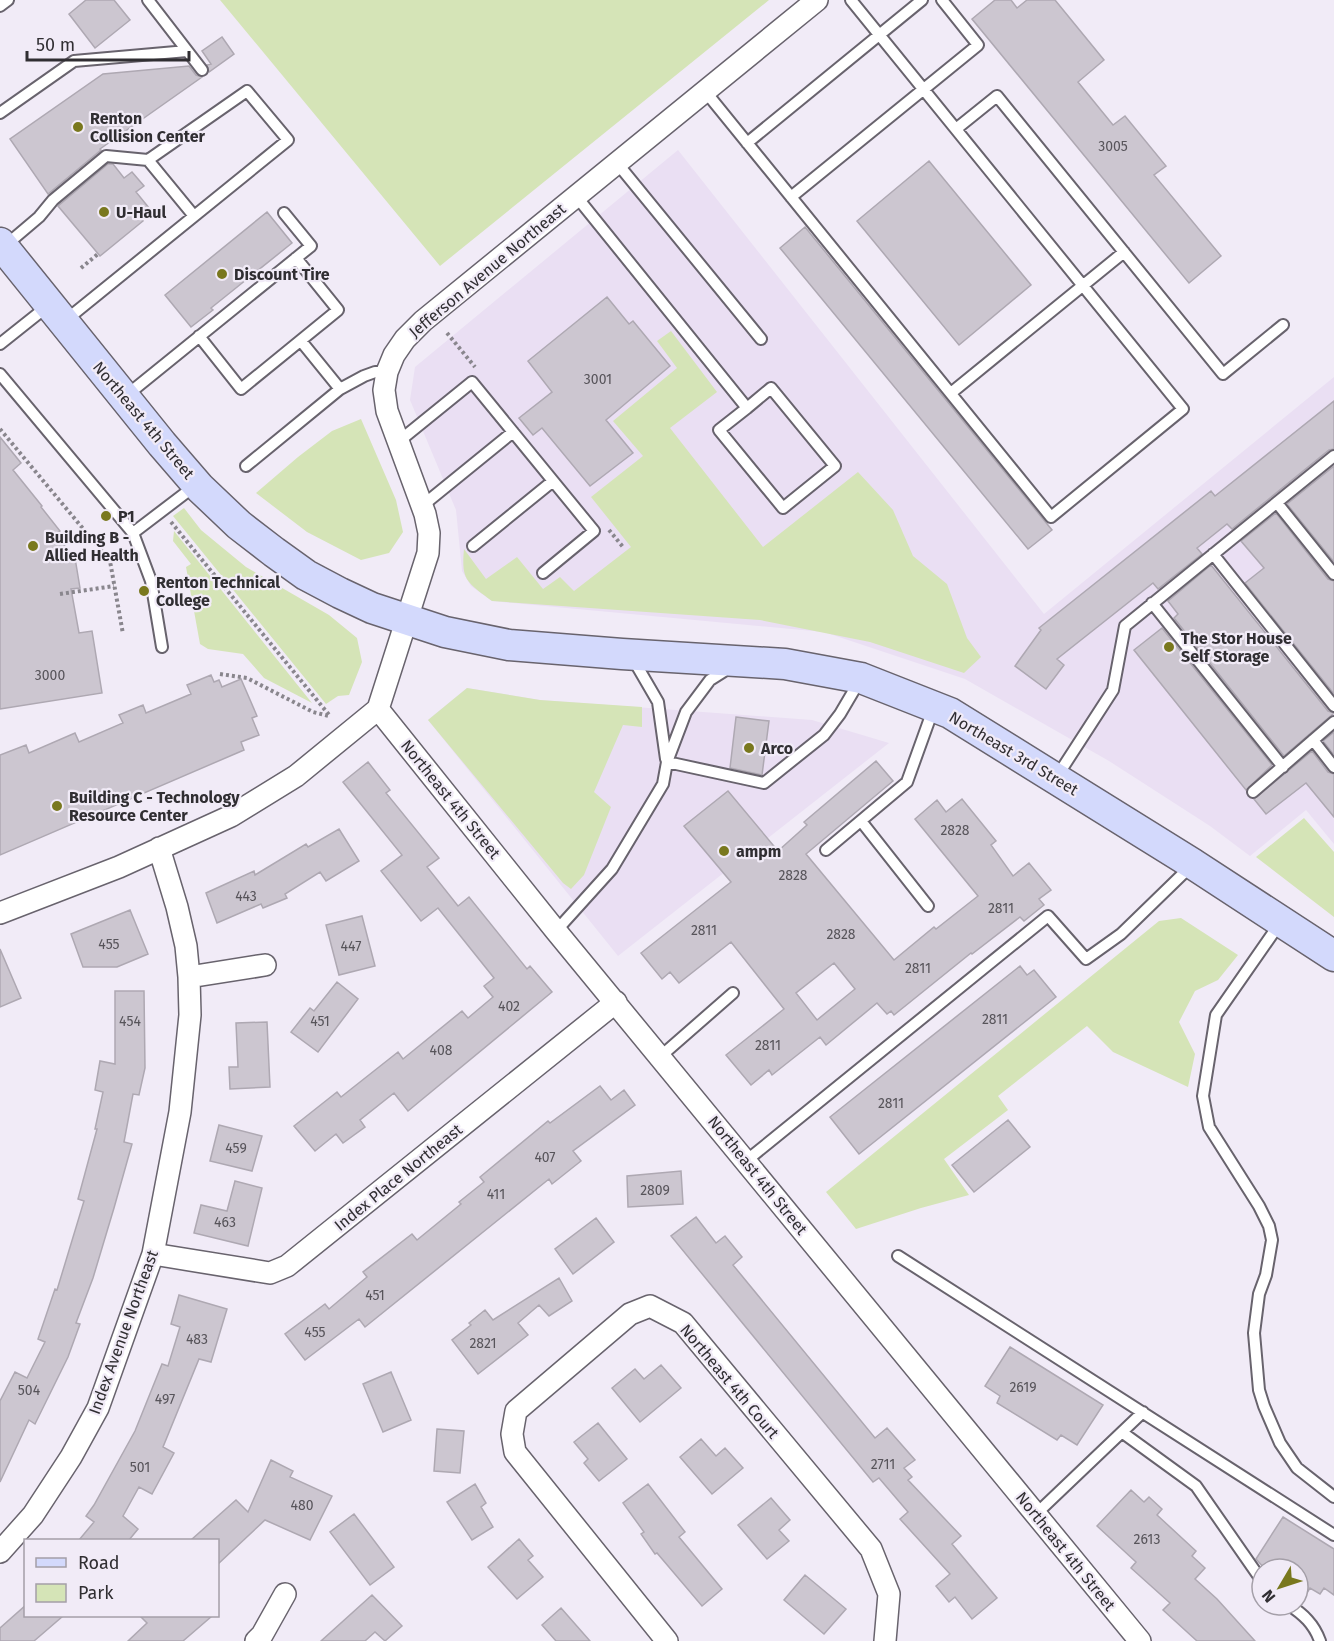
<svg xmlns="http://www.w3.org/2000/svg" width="1334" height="1641" viewBox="0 0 1334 1641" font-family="'Fira Sans',sans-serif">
<rect width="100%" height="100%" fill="#f1ebf7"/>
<path fill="#eadff3" d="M678,150L1044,614L1334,377V844L1306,810L1250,856L1210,826L1109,761L965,679L824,632L492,601L471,586L462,571L456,510L410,400L415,367Z
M467,688L540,700L812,720L889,743L618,956L428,720Z"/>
<path fill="#d5e4b7" d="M220,0H769L440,266Z
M671,331L717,392L670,428L763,547L858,472L893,510L913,556L947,584L967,638L981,657L964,673L870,642L760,620L492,601C467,582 461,581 464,549L486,579L517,557L543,589L560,577L574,591L631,547L591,497L643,456L613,421L677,368L657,341Z
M361,419L396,500L403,532L389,553L361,560L307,532L256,493L298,457L332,431Z
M184,508L201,530L246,567L329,615L357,638L362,662L349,695L338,696L326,704L173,516Z
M174,531L312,703L264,678L243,654L208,649L200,644L186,567L191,564L173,541Z
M467,688L540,700L642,707V727L623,725L594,792L611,807L584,875L571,889L563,883L428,720Z
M1304,818L1334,852V917L1256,857Z
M1181,918L1238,955L1218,980L1195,991L1179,1022L1195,1054L1188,1087L1113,1052L1087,1026L998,1096L1008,1110L944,1159L969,1195L921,1208L856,1229L826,1192L1159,921Z"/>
<path fill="#ccc6d0" stroke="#aea8b2" stroke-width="1.5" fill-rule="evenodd" d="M86,0H114L130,20L95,48L69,14Z
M995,0H1011L1017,8L1027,0H1055L1104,60L1078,82L1113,125L1125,116L1166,166L1154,175L1221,256L1189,283L972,19Z
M222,37L234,54L209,72L207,65L211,64L202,51Z
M189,66L196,75L202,77L100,149L101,150L48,194L10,139L103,74Z
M929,161L1031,285L959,345L857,221Z
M108,164H113L124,178L132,172L144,186L136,192L149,208L139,216L143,221L100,256L58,206Z
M267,212L292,243L211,308L213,310L191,327L165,295Z
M805,227L1052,530L1028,549L780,248Z
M607,297L629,324L633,321L670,366L606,420L633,453L590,486L542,428L533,435L519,418L552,392L528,361Z
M1334,401V449L1329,450L1232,529L1227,524L1197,548L1202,554L1158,589L1153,583L1057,659L1064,665L1046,689L1015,666L1041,630L1039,628L1211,491L1215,496Z
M0,437L21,463L13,470L42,506L41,507L60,531L55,534L75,558L80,588L71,589L79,633L92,631L102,693L0,709Z
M1334,466V562L1287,504Z
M1276,513L1328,579L1334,581V694L1245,583L1264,568L1241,541Z
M1211,565L1328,711L1334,713L1284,756L1174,618L1178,614L1168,601Z
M1162,628L1272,765L1246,790L1134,650Z
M211,675L214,682L219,680L222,687L241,679L257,716L252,718L259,735L241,742L244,750L0,855V755L26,745L29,753L75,733L79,742L123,723L119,715L143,705L146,713L191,694L187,685Z
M736,717L769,721L762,775L730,768Z
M1334,732V755L1323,741Z
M1312,751L1328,772L1334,774V817L1306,783L1266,814L1254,799Z
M876,761L893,781L806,854L894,960L934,927L936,929L978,896L915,819L937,800L946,812L962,799L996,841L991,845L1013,876L1029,863L1051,890L1039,899L1044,905L1024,921L1020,917L972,954L971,953L894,1015L891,1011L887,1014L877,1003L826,1045L820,1037L772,1075L769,1070L751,1085L726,1055L784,1009L731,942L679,983L670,972L662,979L641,953L731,882L684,826L728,791L778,851L807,825L804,822ZM834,963L855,989L817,1020L796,993Z
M368,762L390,790L386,793L439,858L427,867L458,906L469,897L527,969L530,966L552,992L408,1111L394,1093L360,1120L365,1127L343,1143L336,1134L315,1151L294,1126L337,1092L341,1097L398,1052L403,1059L462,1011L468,1018L493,997L484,986L494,978L438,908L421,921L381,871L402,855L343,782Z
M339,829L359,861L326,881L320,872L285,894L287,898L263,908L261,904L217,923L206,893L254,871L255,875L306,844L308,847Z
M130,910L148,954L117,967H83L71,934Z
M362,916L375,966L339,975L326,925Z
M0,949L21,998L0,1007Z
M1020,966L1027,975L1034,970L1056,997L859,1154L830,1117Z
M337,982L358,999L318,1052L291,1032L310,1008L314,1011Z
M115,991H144L145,1068L139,1095L133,1094L124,1142L132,1144L114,1208L93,1278L76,1323L80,1324L68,1357L35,1424L29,1420L0,1482V1401L15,1372L27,1378L45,1342L38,1339L55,1289L57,1290L84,1201L78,1199L97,1129H95L103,1092L95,1090L100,1061L115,1064Z
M267,1022L270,1087L230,1089L229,1067H238L236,1023Z
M600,1086L611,1100L624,1090L635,1105L573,1151L581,1161L552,1184L549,1179L365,1327L359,1319L305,1360L285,1334L325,1304L329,1309L367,1277L363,1272L412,1234L417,1240L461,1204L459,1202L484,1182L480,1177L548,1121L550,1123Z
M1008,1120L1030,1147L974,1192L952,1165Z
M219,1125L262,1136L252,1171L210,1161Z
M681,1171L683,1204L628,1207L627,1176Z
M235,1181L262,1188L248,1246L194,1233L201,1205L227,1211Z
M696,1217L716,1243L725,1236L742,1257L733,1265L875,1438L887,1428L915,1460L904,1468L912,1477L908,1480L961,1536L952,1544L997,1598L972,1619L955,1597L949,1602L936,1586L950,1574L900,1519L908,1512L879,1478L873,1482L671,1236Z
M596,1218L614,1242L573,1274L555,1249Z
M559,1278L572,1301L549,1316L539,1305L518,1323L528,1335L478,1374L452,1340L471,1325L469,1323L485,1310L493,1320Z
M179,1295L227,1309L211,1362L199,1359L163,1447L174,1453L152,1494L139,1487L123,1516L138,1529L129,1540H79L94,1522L86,1516L94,1505L135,1431L162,1364L168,1366L180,1327L171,1324Z
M1010,1347L1103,1405L1077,1445L1061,1435L1057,1440L997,1403L1000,1396L985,1386Z
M661,1365L681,1388L640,1422L612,1388L635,1369L644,1379Z
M391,1372L411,1420L383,1432L363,1384Z
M598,1423L627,1459L599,1481L584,1463L588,1459L574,1442Z
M437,1429L464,1431L460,1473L434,1471Z
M701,1439L716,1456L725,1448L743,1468L712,1494L680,1457Z
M271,1460L293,1471L290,1477L332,1496L310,1540L265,1520L218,1564V1540H191L236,1500L248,1512Z
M475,1484L486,1503L481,1507L493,1527L472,1540L447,1502Z
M648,1484L685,1532L679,1537L722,1589L702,1606L657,1553L655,1554L641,1534L644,1532L623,1503Z
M1131,1490L1144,1502L1149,1497L1162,1509L1157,1515L1196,1551L1192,1556L1205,1568L1195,1579L1217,1599L1255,1641H1197L1163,1610L1170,1603L1131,1568L1136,1562L1097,1526Z
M771,1498L790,1520L779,1530L789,1541L767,1559L738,1525Z
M354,1514L394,1567L370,1585L330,1532Z
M1283,1517L1334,1549V1595L1324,1588L1320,1594L1310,1588L1300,1604L1298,1602V1569H1265L1256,1559Z
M519,1539L533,1556L528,1560L543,1577L517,1599L488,1567Z
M805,1575L846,1609L824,1634L784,1600Z
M372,1595L402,1626L385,1641L375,1632L365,1641H321Z
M26,1605V1616H63L34,1641H0V1628Z
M561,1608L590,1641H556L542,1625Z
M140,1616H212L183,1641H128L147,1623Z"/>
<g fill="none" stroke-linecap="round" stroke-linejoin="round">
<g stroke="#68636d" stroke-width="14">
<path id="service" d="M148,0L202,70
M0,6L8,0
M705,91L1051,517L1183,409L851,0
M0,113L74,61L187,51
M956,129L997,96L1223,374L1283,325
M747,143L922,0
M148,160L194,216
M617,163L761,339
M576,196L747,408L719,430L783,508L835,466L771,388L747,408
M791,197L978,45L942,0
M6,245L39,217L53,200L106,156L148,160L247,91L288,140L66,320
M199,336L241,389L338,310L296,258
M301,341L340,389
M0,344L49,305
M0,374L133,533
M951,393L1124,252
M127,395L311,246L284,213
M398,442L472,382L594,531L543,573
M246,466L340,389L364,376L375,372H387
M1277,503L1334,574
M422,506L513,432
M473,546L553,481
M1213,554L1334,706
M1152,603L1283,767
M162,647L151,581L133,533L196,485
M633,659L658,702L666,759
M1313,740L1334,767
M667,762L764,783L824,735L840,714L860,680
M1056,778L1113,690L1125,626L1334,456
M1253,792L1334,722
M861,821L928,906
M826,850L907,782L934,707
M1280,923L1216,1015L1203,1096L1209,1127L1259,1206L1269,1226L1272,1240L1266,1275L1259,1294L1254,1333L1259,1390L1264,1406L1280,1443L1297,1468L1334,1497
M556,931L612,869L663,784L667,762L686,712L710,680L729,668
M661,1056L733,993
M746,1161L1048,916L1086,959L1121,934L1191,866
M898,1256L1334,1535
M1123,1433L1196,1486L1262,1581
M1036,1514L1143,1412
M1289,1605C1303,1614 1314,1624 1320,1641"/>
</g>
<g stroke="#68636d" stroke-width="24">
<path id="minor" d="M378,709L556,931L1140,1641
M0,913L119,867L231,816L296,776L378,709L428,553L429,533L425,514L387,411L384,390L387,372L394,355L405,339L423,321L817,0
M189,977L265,965
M153,1254L270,1273L287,1266L616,1002
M0,1552L33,1515L71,1457L98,1408L153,1254L180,1112L190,1015L189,977L186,946L177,907L159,848
M256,1641L262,1635L285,1594
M667,1641L515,1452L512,1434L516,1411L630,1314L650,1306L683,1323L871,1549L889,1594L885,1641"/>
</g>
<g stroke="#68636d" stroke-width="33">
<path id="secondary" d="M0,243L162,444L200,488L239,525L274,552L306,575L340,593L372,608L445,632L509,645L622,654L785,664L861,678L950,713L1193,864L1334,956"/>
</g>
<path stroke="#89868d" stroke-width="4" stroke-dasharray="3 3" stroke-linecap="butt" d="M81,268L98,254
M447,333L475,367
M0,429L110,561L123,634
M171,522L330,716
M609,530L623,547
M60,594L114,586
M220,674L247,678L313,712L329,716"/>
<use href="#service" stroke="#fff" stroke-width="10"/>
<use href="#minor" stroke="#fff" stroke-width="21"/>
<use href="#secondary" stroke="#d3d9fc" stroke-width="30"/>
</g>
<g fill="#79781e" stroke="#f1ebf7" stroke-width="2">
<circle cx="78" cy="127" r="6"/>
<circle cx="104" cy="212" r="6"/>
<circle cx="222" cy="274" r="6"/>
<circle cx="106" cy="516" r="6"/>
<circle cx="33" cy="546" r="6"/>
<circle cx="144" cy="591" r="6"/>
<circle cx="1169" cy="647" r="6"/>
<circle cx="749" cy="748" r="6"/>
<circle cx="57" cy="806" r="6"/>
<circle cx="724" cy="851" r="6"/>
</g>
<g text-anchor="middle" stroke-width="4.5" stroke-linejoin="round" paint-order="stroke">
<g font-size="14" fill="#57545a">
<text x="1113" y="151">3005</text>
<text x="598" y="384">3001</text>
<text x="50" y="680">3000</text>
<text x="955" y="835">2828</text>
<text x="793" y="880">2828</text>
<text x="246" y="901">443</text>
<text x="1001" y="913">2811</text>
<text x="704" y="935">2811</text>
<text x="841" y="939">2828</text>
<text x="109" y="949">455</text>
<text x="351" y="951">447</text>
<text x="918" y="973">2811</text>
<text x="509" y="1011">402</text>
<text x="995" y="1024">2811</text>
<text x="130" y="1026">454</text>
<text x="320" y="1026">451</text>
<text x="768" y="1050">2811</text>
<text x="441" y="1055">408</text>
<text x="891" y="1108">2811</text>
<text x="236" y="1153">459</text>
<text x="545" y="1162">407</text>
<text x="655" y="1195">2809</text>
<text x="496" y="1199">411</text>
<text x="225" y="1227">463</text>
<text x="375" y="1300">451</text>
<text x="315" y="1337">455</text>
<text x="197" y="1344">483</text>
<text x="483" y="1348">2821</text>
<text x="1023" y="1392">2619</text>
<text x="29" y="1395">504</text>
<text x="165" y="1404">497</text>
<text x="883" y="1469">2711</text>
<text x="140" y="1472">501</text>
<text x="302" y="1510">480</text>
<text x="1147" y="1544">2613</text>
</g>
<g font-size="16" font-weight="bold" fill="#302e32" stroke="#f1ebf7" text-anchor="start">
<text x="90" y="124">Renton<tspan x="90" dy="18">Collision Center</tspan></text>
<text x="116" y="218">U-Haul</text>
<text x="234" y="280">Discount Tire</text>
<text x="118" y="522">P1</text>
<text x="45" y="543">Building B -<tspan x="45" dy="18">Allied Health</tspan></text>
<text x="156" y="588">Renton Technical<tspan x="156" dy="18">College</tspan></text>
<text x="1181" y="644">The Stor House<tspan x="1181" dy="18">Self Storage</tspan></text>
<text x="761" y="754">Arco</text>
<text x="69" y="803">Building C - Technology<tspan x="69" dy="18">Resource Center</tspan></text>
<text x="736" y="857">ampm</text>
</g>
<g font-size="16" fill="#302e32" stroke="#f1ebf7">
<text transform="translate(487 270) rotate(-40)" y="6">Jefferson Avenue Northeast</text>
<text transform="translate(144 420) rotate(50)" y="6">Northeast 4th Street</text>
<text transform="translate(1014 753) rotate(31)" y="6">Northeast 3rd Street</text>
<text transform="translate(451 799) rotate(51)" y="6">Northeast 4th Street</text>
<text transform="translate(758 1175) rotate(51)" y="6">Northeast 4th Street</text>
<text transform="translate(398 1177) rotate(-39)" y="6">Index Place Northeast</text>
<text transform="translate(123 1332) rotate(-70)" y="6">Index Avenue Northeast</text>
<text transform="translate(730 1381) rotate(50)" y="6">Northeast 4th Court</text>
<text transform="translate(1066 1551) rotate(51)" y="6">Northeast 4th Street</text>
</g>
</g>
<rect x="24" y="1539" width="195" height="78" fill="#f1ebf7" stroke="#a49fa8" stroke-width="1.5"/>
<rect x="36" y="1558" width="30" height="9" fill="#d3d9fc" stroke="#a49fa8" stroke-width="1.5"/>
<text x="78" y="1569" font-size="18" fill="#302e32">Road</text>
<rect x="36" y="1584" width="30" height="18" fill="#d5e4b7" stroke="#a49fa8" stroke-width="1.5"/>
<text x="78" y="1599" font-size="18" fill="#302e32">Park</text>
<g transform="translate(1280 1587) rotate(231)"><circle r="28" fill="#f1ebf7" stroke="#a49fa8" stroke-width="1.5"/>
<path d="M0-4.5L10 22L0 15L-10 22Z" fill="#79781e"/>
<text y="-9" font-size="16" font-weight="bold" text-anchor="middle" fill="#302e32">N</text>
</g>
<path d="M27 51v9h162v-9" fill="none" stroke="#302e32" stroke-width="3"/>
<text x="36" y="51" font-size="18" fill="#302e32" stroke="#f1ebf7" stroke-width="4.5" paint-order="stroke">50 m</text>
</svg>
